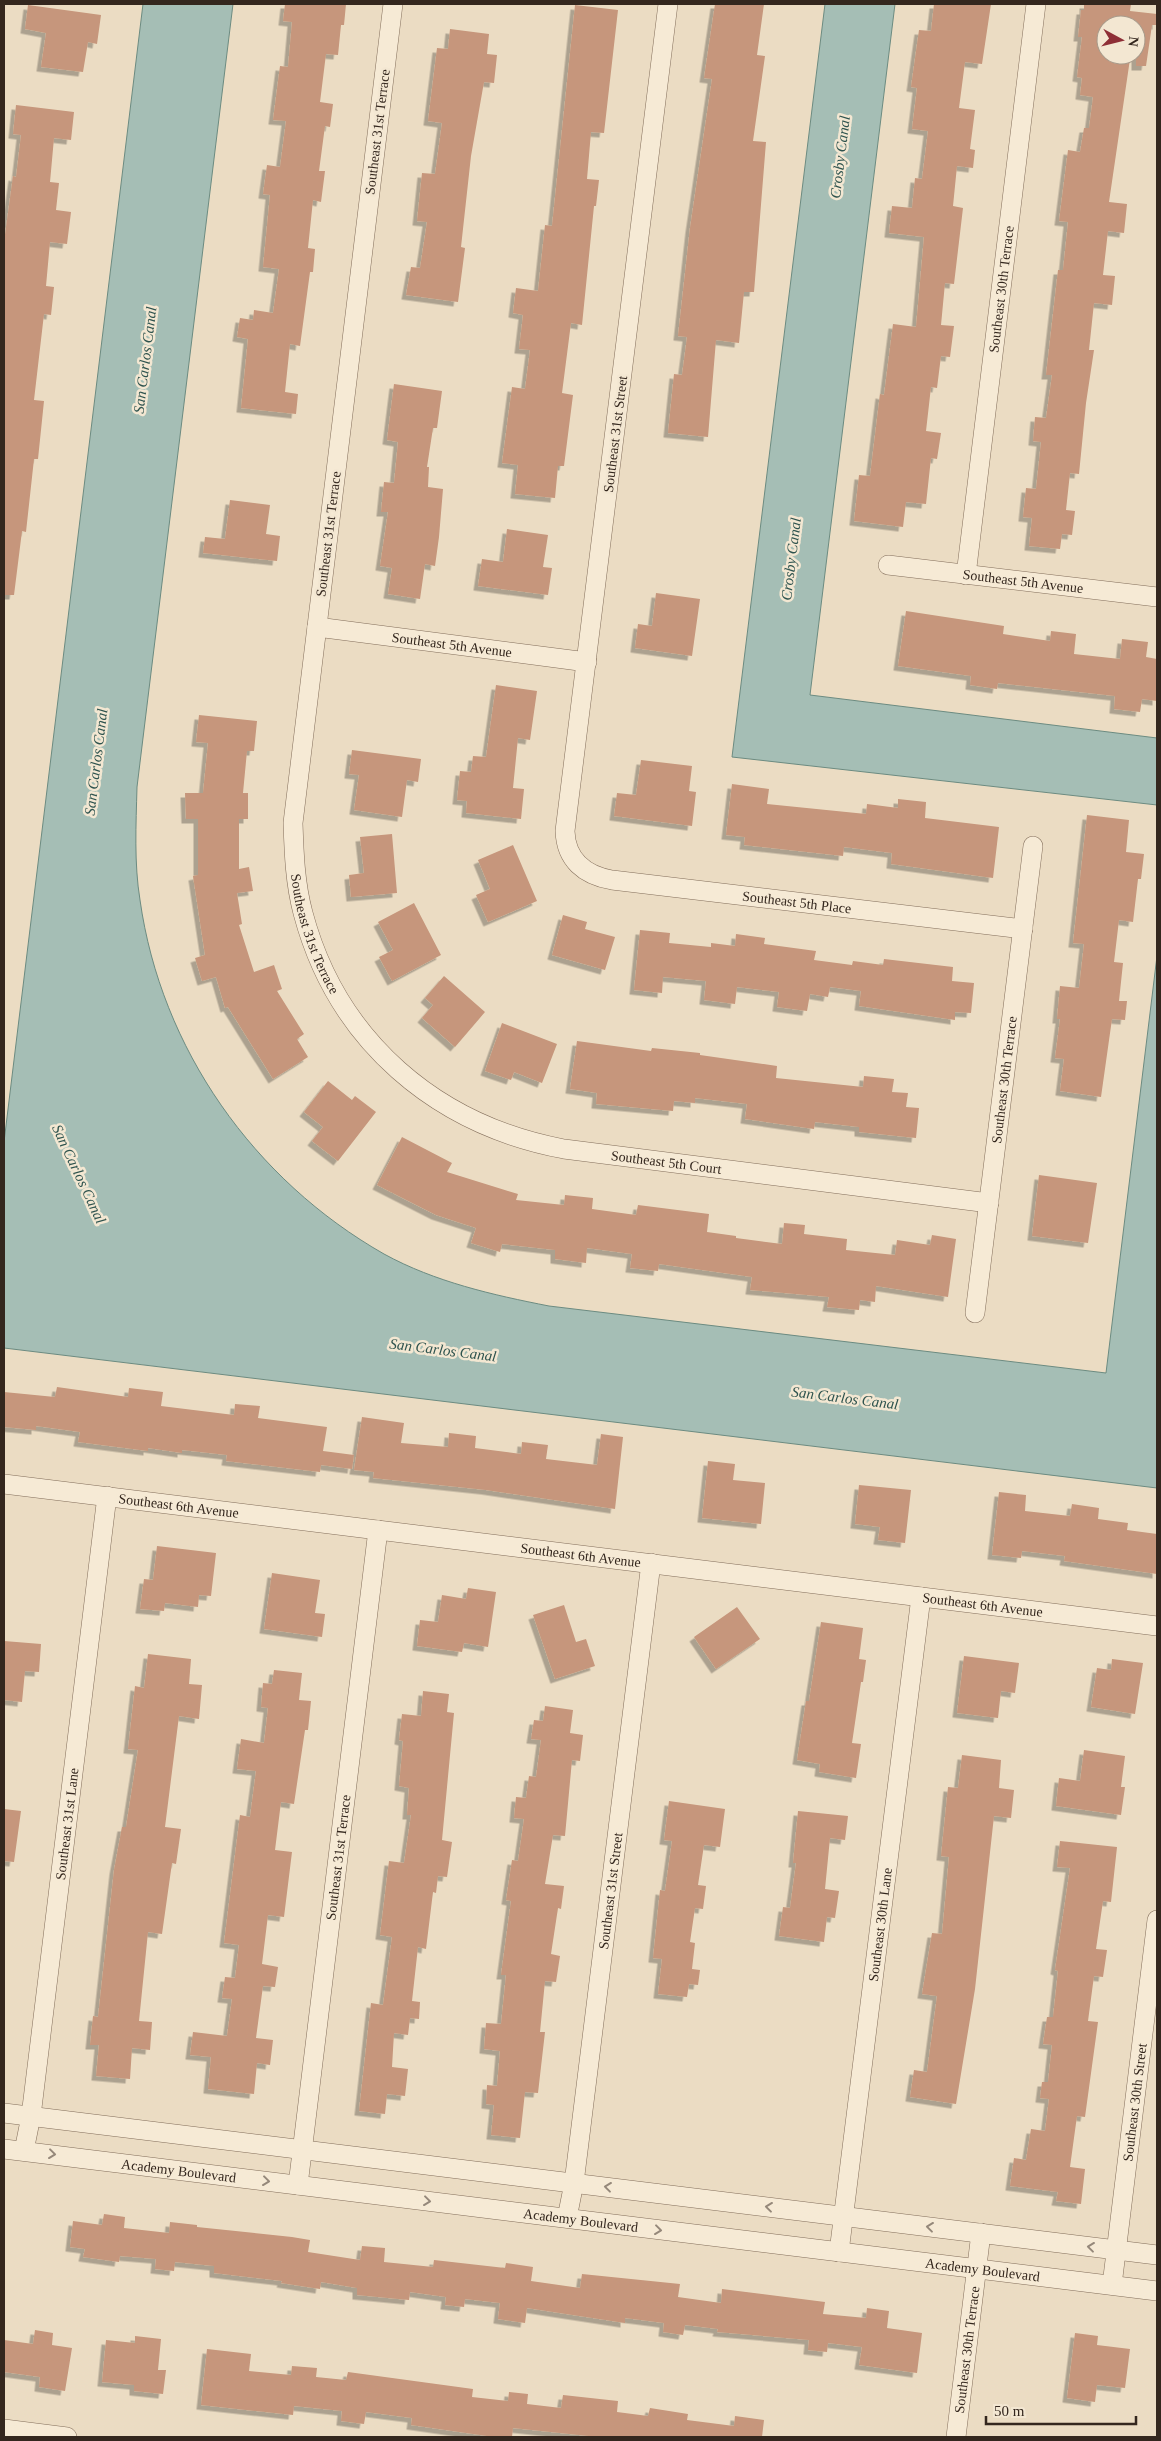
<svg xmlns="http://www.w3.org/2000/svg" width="1161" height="2441" viewBox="0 0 1161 2441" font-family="'Times New Roman',serif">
<defs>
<filter id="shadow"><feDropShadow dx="-4.5" dy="4.5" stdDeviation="0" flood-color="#0004"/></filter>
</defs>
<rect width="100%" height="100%" fill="#ebdcc3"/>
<path fill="#a5beb5" stroke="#6c8b81" d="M143,4H233L137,787C136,825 134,863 140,900C161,1049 254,1180 384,1254C435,1282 493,1295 549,1306L1106,1373L1157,956V1488L4,1348V1142Z
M825,4H895L810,695L1157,738V805L732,757Z"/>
<path fill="#c6967b" filter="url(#shadow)" d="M285,4H346L344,25H341L338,55L326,54L320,102L333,104L330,127L325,126L319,171H325L321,202L313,200L308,248L315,249L313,272H310L300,346L290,344L285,392L298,394L296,414L241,408L248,339L237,337L240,318L253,320L254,310L273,313L279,269L263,267L270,195L263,194L267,165L280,167L286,121L273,120L280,66L288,67L292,22L283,21Z
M715,4H764L757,55L765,56L753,141L766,142L754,292H744L739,343L716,340L708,437L668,433L674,374L682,375L687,337L678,336L690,228L712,79L704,78Z
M934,4H991L982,64L965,62L959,108L975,110L970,149L975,150L973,168L957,166L953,206L963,208L954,284L945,283L941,325L954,326L950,357L941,356L937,388L931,387L926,431L941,433L937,459L931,458L926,504L906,502L903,527L854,521L859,475L870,476L880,394L884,395L893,324L916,327L924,237L889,233L892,206L912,208L915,178L922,179L928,131L912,129L917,88L911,87L919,30L931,31Z
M1084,4H1131L1130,11L1157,14V25H1152L1146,66H1136V25H1106V55L1130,59L1109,202L1127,204L1124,233L1108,231L1103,275L1115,276L1112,305L1094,303L1089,350H1094L1086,403L1079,474L1070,473L1066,510L1075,511L1072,535L1062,534L1060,549L1029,546L1032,518L1023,517L1026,488L1036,489L1041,442L1033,441L1035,417L1046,418L1052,375H1046L1058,270H1063L1068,222L1059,221L1068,150L1080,152L1084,128H1089L1093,97L1080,95L1082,78L1077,77L1082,37H1078L1081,10H1084Z
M28,5L101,15L97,44L88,42L83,72L41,67L46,33L25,29Z
M575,5L618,10L604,133L591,132L587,179L599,180L596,206H594L582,325L571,323L562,393L573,395L564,466H558L555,498L515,494L518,465L502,463L512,387L525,389L530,350L519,349L523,315L513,313L516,288L538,291L545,225L552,226Z
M450,29L489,34L487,54L497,55L494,83L484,82L471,156L461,247L465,248L458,302L406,295L411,267L420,268L427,222L417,221L422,173L435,174L442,123L428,121L437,48L448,49Z
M16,105L74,112L71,140L54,138L50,182L59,183L56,210L71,212L67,244L50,242L46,286L54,287L51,315L44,314L34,400L44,401L38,459H34L26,532L22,531L14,595H4V242L13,176L16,177L21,135L13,134Z
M394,384L442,391L437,428H433L427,467H429L428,487L443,489L439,537L435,566L425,564L420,599L388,594L392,568L380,566L388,512H381L384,482L394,483L398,442L387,440Z
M230,500L270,505L266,534L280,536L277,561L203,553L205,537L225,539Z
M507,529L548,535L543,567L552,568L548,595L478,586L482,559L503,562Z
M656,593L700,599L692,656L635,648L638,624L652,626Z
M906,611L1004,626L1003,634L1050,641L1051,631L1076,634L1074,654L1120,659L1122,639L1148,642L1146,657L1157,659V701L1142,699L1140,712L1114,709L1115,696L998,683L997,689L970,685L971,676L898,666Z
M496,685L537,691L530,740L518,738L513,788L524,789L521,819L466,813L467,801L457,800L460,771L471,772L473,756L486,757Z
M199,715L257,721L254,751H247L243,793H248V819H239V869L249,867L253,891L237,893L242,924L239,925L254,972L274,965L282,989L277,991L304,1034L297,1039L308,1057L273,1079L228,1007L225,1008L216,977L202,981L195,958L205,955L193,876L198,875V819H186L185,793H203L208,743L196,742Z
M352,750L421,759L418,782L407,780L402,817L354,810L359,775L349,774Z
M641,760L692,766L689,791L696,792L692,826L614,816L617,793L636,795Z
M732,784L769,789L767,804L866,814L867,804L898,808V799L926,802L925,818L999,827L993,878L891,864L892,853L844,847L843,856L744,845L745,837L726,835Z
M1087,815L1129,820L1126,852L1144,854L1141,879H1138L1133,922L1119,920L1114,962L1123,963L1119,1001H1127L1125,1020L1112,1019L1101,1097L1060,1091L1064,1059L1055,1058L1060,1019H1057L1060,986L1079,988L1084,944L1073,943Z
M392,834L397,893L351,897L349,875L364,873L360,837Z
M513,845L537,901L488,922L476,895L490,889L478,860Z
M414,903L441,955L392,981L379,957L393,950L378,922Z
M563,915L587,922L585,929L615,937L605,970L552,955Z
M640,930L670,933L669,943L711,947V943L735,946L736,934L765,938L764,944L816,951L814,960L852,965L853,961L883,965L884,959L953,967L952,981L974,983L971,1013L955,1012V1020L859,1006L861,991L830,987L828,997L810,994L807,1011L777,1007L779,992L737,987L735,1004L704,1000L706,981L663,977L662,993L634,990Z
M444,976L485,1012L455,1047L422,1018L433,1005L425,998Z
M502,1023L557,1044L542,1083L514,1072L511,1080L485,1071Z
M577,1041L651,1051L652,1048L700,1053V1055L777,1066L776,1078L863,1087L864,1076L894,1079L892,1092L908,1093L906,1107L919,1108L916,1138L859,1132V1127L815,1122L814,1129L745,1119L747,1104L695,1098V1103L674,1101L673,1111L596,1104L597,1093L570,1089Z
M328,1081L352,1100L355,1096L376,1112L338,1161L312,1141L323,1127L304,1112Z
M402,1137L452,1163L447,1172L518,1194L516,1200L564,1205L565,1195L593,1198L592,1209L636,1215L638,1205L709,1214L707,1232L736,1236V1238L782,1244L784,1223L805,1225L804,1234L847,1239L846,1250L895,1255L897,1240L930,1245L932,1235L956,1239L948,1297L876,1286L875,1302L860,1300L859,1310L827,1307L829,1297L750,1290L752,1277L659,1264L658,1271L630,1268L632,1254L587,1248L586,1263L555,1259V1250L502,1244L500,1252L471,1243L476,1228L436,1215L377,1185Z
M1039,1175L1097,1183L1088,1243L1032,1236Z
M57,1387L128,1397L129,1388L163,1392L161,1406L234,1415L235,1404L260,1406L258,1418L327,1427L323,1451L354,1455L352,1469L321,1465L320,1472L226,1461L227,1455L182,1450V1453L148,1448V1451L78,1442L80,1432L36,1426V1430L4,1427V1392L55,1397Z
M362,1417L404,1423L401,1443L448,1447L449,1433L476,1436L475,1448L521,1454L522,1442L548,1445L546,1459L597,1465L601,1434L623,1437L615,1509L486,1490L373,1478L374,1472L354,1470Z
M708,1461L735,1464L733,1480L765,1483L761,1524L702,1518Z
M859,1485L911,1490L905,1543L878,1540L880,1527L855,1524Z
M999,1492L1026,1495L1025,1511L1070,1516L1072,1504L1099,1508L1098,1519L1128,1523L1127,1530L1157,1534V1574L1064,1561L1065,1556L1022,1551L1021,1558L992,1555Z
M157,1546L216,1553L211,1596L199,1595L198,1607L165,1603L164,1611L140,1609L144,1579L153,1580Z
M272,1573L320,1580L315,1613L325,1614L322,1637L264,1629Z
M468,1588L496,1592L488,1647L464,1643L462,1652L417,1646L420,1620L438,1622L442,1595L466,1599Z
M564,1605L576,1642L586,1639L595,1666L555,1679L533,1615Z
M737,1607L760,1639L716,1669L694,1637Z
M821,1622L863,1628L859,1659L866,1660L863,1682H861L852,1743L861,1744L856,1778L819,1772L820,1764L797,1760L806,1701H809Z
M4,1641L41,1644L39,1672L25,1671L22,1702L4,1700Z
M148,1654L191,1659L189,1684L202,1685L199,1719L179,1716L165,1827L181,1829L176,1864L172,1863L162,1934L148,1932L139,2021L152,2022L150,2050L132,2048L130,2079L96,2076L99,2045H90L93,2016L98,2017L114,1870L122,1827H126L138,1750L128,1749L135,1686L144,1688Z
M964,1656L1019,1663L1015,1693L1001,1691L998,1718L957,1713Z
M1112,1659L1143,1663L1135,1714L1091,1707L1097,1668L1111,1670Z
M274,1670L302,1673L299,1700L311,1701L308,1730H305L294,1804L281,1802L275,1850L292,1852L284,1917L268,1915L262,1964L278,1967L275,1987L263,1986L256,2038L273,2040L270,2065L257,2063L254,2094L208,2089L211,2057L190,2055L193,2032L227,2036L232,1999L222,1998L225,1977L235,1978L239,1945L224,1943L240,1815L250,1817L256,1771L237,1769L241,1739L264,1743L268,1708L261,1707L263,1683L272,1684Z
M423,1691L449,1694L447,1712L454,1713L442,1840L452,1842L447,1877L438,1876L436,1893L433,1892L426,1949L418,1947L412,2001L420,2002L419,2019L410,2018L408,2035L394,2033L392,2067L408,2069L405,2096L387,2094L385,2114L359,2111L371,2003L383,2005L392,1937L380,1935L389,1861L404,1863L411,1815H407L409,1788L399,1786L403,1741L399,1740L402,1714L421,1716Z
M545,1706L573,1710L570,1733L583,1735L580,1761L572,1760L565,1836L553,1835L545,1884L564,1886L561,1909L558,1908L551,1954L560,1956L556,1982L545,1981L540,2032H545L538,2093L525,2092L520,2138L491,2135L494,2105L486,2104L487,2085L497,2086L500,2051L484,2049L486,2023L501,2024L506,1975H501L511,1901L506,1900L512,1860L518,1861L524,1819L514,1818L516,1797L526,1798L529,1776L536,1777L541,1740L531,1739L534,1720L543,1721Z
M1084,1750L1125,1756L1121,1787H1125L1121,1815L1056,1806L1059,1778L1080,1781Z
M962,1755L1001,1760L999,1788L1014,1790L1011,1818L994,1816L975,1989L956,2104L910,2097L914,2070L927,2072L937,1996L922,1994L932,1933L942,1934L949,1857L941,1856L948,1787L958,1788Z
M669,1801L725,1809L720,1847L704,1845L698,1885L706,1886L703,1909L695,1908L690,1942L695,1943L692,1969L700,1970L698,1985L689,1984L687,1997L658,1994L662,1959L653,1958L660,1890L665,1891L672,1841L664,1840Z
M4,1809L21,1811L14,1862L4,1861Z
M798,1811L848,1816L845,1840L830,1838L825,1889L839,1891L835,1918L827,1917L824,1942L779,1936L783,1907L790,1908L796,1863H793Z
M1060,1841L1117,1847L1111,1902L1103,1901L1096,1949L1107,1950L1103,1977L1094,1976L1088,2021L1098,2022L1085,2117L1077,2116L1070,2167L1085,2169L1081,2204L1056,2201L1058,2192L1010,2186L1014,2158L1026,2160L1031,2129L1045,2131L1049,2099L1040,2098L1042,2082H1048L1052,2045L1043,2044L1047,2017H1053L1058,1971L1055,1970L1070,1868L1057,1867Z
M104,2214L125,2217L124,2228L169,2233L170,2222L197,2225V2227L292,2237L310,2240L308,2252L360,2260L362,2246L385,2248L384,2262L433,2267L434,2260L505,2268L506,2263L533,2267L531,2281L580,2288L582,2274L680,2284L678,2297L721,2303L722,2289L825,2302L823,2314L866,2318L867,2308L889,2311L887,2328L922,2333L917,2373L859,2365L862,2347L828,2343L827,2352L808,2350L809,2340L717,2332L718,2329L685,2325L683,2335L663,2332L664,2323L625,2318V2323L527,2308L525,2323L498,2319L500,2303L465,2299L464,2307L445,2305L446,2297L410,2292L409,2300L357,2295V2288L321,2282L320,2289L281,2283L282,2281L214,2273V2266L175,2262L174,2271L155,2269L156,2259L120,2256L119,2262L83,2257L85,2249L70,2247L73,2221L102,2225Z
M35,2330L53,2333L52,2345L72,2348L65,2391L39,2387L40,2377L4,2372V2340L33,2344Z
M1075,2333L1098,2336L1097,2345L1130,2349L1125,2388L1097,2385L1095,2402L1067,2398Z
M135,2336L161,2339L158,2370H166L163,2394L134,2391V2385L102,2382L106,2340L135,2343Z
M207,2349L251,2354L249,2371L291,2375L292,2366L317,2368L316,2377L346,2380L348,2372L473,2389L472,2397L508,2401L509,2392L528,2394L527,2404L561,2408L563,2395L618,2401L617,2412L648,2416L650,2408L688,2414L687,2420L734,2426L735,2416L764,2420L762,2437H598L513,2428L512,2437H494L411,2425L412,2418L366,2412L364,2424L341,2421L342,2411L294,2406L293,2415L201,2405Z"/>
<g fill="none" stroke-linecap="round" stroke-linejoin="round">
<g stroke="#836e5b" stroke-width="20">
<g id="minor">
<path id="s1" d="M393,4L293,823C294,853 295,883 303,913C337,1041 436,1125 564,1149L989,1203"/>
<path id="s2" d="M668,4L565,831C566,860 584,875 612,880L1023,929"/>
<path id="s3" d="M888,565L1157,597"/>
<path id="s4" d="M966,575L1036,4"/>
<path id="s5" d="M317,627L587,662"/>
<path id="s6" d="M975,1313L1033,846"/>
<path id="s7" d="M4,1484L1157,1626"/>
<path d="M4,2113L1157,2255"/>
<path id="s8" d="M4,2149L1157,2291"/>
<path id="s9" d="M24,2151L31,2116L107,1496"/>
<path id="s10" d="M298,2185L378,1530"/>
<path id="s11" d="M567,2218L574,2183L651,1563"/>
<path id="s12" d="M839,2252L921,1597"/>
<path id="s13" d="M1112,2285L1157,1920"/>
<path d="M4,2429L67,2437"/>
<path id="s14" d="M956,2437L981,2233"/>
</g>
</g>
<use href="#minor" stroke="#f6ead5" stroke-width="19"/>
</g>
<defs><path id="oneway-chevron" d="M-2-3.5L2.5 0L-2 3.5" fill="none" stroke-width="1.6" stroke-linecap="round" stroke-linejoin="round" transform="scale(1.25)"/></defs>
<g stroke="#95887a">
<use href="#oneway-chevron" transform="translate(52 2154) rotate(7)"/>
<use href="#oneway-chevron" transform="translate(266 2181) rotate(7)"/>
<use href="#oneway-chevron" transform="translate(608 2187) rotate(-173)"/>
<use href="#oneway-chevron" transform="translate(427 2201) rotate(7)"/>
<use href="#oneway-chevron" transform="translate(769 2207) rotate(-173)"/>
<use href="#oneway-chevron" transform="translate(930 2227) rotate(-173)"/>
<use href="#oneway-chevron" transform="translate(658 2230) rotate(7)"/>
<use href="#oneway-chevron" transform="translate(1091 2247) rotate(-173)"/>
</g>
<g text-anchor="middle" stroke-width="5" stroke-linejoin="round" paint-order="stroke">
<g font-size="14" fill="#34271e" stroke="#f3e7d2">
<text transform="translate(377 132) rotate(-83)" y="5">Southeast 31st Terrace</text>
<text dy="5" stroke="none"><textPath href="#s4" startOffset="288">Southeast 30th Terrace</textPath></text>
<text transform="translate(615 434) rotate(-83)" y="5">Southeast 31st Street</text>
<text transform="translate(328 534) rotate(-83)" y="5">Southeast 31st Terrace</text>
<text dy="5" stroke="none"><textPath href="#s3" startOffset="136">Southeast 5th Avenue</textPath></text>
<text dy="5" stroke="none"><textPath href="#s5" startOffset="136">Southeast 5th Avenue</textPath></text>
<text dy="5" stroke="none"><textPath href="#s2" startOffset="1094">Southeast 5th Place</textPath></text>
<text dy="5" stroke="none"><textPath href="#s1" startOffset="939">Southeast 31st Terrace</textPath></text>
<text dy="5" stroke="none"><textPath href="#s6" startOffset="235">Southeast 30th Terrace</textPath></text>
<text dy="5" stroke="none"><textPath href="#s1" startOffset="1391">Southeast 5th Court</textPath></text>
<text dy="5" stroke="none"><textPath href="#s7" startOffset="176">Southeast 6th Avenue</textPath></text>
<text dy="5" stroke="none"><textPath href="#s7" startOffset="581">Southeast 6th Avenue</textPath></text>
<text dy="5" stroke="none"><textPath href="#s7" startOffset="986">Southeast 6th Avenue</textPath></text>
<text dy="5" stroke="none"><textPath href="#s9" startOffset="330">Southeast 31st Lane</textPath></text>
<text dy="5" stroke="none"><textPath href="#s10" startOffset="330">Southeast 31st Terrace</textPath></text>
<text dy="5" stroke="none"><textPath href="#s11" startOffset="330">Southeast 31st Street</textPath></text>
<text dy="5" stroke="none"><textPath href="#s12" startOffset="330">Southeast 30th Lane</textPath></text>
<text dy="5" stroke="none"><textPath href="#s13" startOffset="184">Southeast 30th Street</textPath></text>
<text dy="5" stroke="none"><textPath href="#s8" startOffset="176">Academy Boulevard</textPath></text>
<text dy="5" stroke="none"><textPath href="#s8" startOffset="581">Academy Boulevard</textPath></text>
<text dy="5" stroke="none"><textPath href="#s8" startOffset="986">Academy Boulevard</textPath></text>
<text dy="5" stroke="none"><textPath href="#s14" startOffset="88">Southeast 30th Terrace</textPath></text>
</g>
<g font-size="15" font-style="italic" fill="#2e534e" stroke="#f3e7d2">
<text transform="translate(840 157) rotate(-83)" y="5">Crosby Canal</text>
<text transform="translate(145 360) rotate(-83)" y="5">San Carlos Canal</text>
<text transform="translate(791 559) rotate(-83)" y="5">Crosby Canal</text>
<text transform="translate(96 762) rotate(-83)" y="5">San Carlos Canal</text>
<text transform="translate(79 1174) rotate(65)" y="5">San Carlos Canal</text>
<text transform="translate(443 1350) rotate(7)" y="5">San Carlos Canal</text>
<text transform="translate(845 1398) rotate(7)" y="5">San Carlos Canal</text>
</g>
</g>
<rect width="1161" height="2441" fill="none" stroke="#34271e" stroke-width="10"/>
<g transform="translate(1121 40) rotate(97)"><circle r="24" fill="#f3e7d2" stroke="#a79a8a"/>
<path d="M0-4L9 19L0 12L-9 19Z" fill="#8e2f36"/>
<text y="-8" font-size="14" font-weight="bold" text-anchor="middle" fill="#34271e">N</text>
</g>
<path d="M986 2416v8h150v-8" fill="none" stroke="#34271e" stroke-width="2.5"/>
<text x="994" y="2416" font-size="15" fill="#34271e" stroke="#f3e7d2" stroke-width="4" paint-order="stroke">50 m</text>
</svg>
